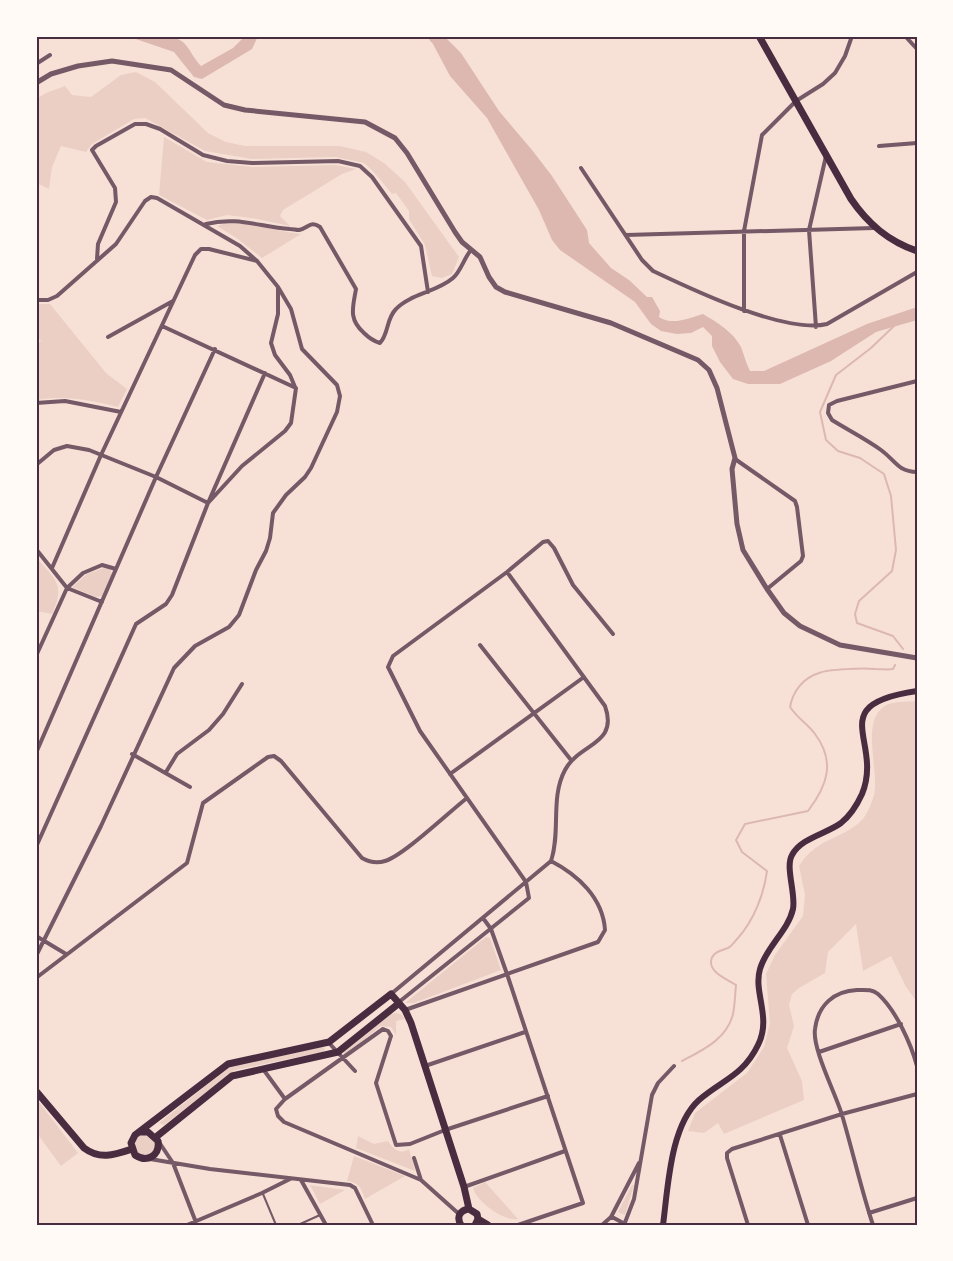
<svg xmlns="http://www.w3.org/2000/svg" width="953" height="1261" viewBox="0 0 953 1261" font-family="'Sofia Sans Condensed',sans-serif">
<rect width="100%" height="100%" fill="#f7e1d7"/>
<path fill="#ebcfc5" d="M136,72L155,82L208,133L226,142L245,146H340L366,152L384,163L405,182L459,257L452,274L442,278L432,276L425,245L409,219V211L396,193L392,194L373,171L364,163L335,157L252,159L205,151L145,118L134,119L92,144L86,152L61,146L52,167L49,189L36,183V99L46,93L65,86L72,95L91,97L121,75Z
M164,137L207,162L253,167L336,165L356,169L342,174L283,210L280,216L290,226L257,219L227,215L207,220L159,195Z
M231,221C244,226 251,223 261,226C274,230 287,232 301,234L262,258L238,239L217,226Z
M36,304H50L106,373L127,389L118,407C91,400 64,395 36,400V345L41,341L36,335Z
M36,557C55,580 66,583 52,614L36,611Z
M104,568L110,569L112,574L102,596L96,597L72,587L87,574Z
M917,701V1002L906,987L891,956L863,971L856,924L828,952L825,973L799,988L792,994L789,1005L794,1026L787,1048L802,1081L804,1100L724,1134L718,1123L704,1133L688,1131L695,1113L747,1073L764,1047L770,1023L766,974L775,955L803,916L805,895L799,866C817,837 842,840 862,820C867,815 872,802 874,795C880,770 858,716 889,704C897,701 909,702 917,701Z
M486,937L490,938L501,970L414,1003H405Z
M396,1013L401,1014L405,1019L396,1021V1035L391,1027L381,1026L345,1055L343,1052L390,1014Z
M323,1047L325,1049L323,1052L235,1070L164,1125L159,1123L231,1066Z
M36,1098L78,1153L61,1166L36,1132Z
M134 1145a11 11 0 1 1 22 0a11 11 0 1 1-22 0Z
M358,1136L374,1144L388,1141C393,1149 400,1155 409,1149L415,1171L356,1148Z
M354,1156L405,1176L365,1199C361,1187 359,1183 347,1181Z
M485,1182L518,1219C504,1222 476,1201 473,1188Z
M310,1185L345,1190L320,1204Z
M632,1185H634L625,1215L618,1212Z"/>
<path fill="#dcb8b0" d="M127,36C143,36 171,31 184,43C190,49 194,59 201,66L233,48L245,36H258L252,49L202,79L194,77L174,52Z
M426,36H444L461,53L499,111L532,150L552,176L587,230L589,243L611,268L629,280L647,297H652L660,311L659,317C673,326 689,318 703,314C717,322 734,333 741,347C744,355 746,363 750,371H764L867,324L917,307V320L876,332L831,361L780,384H748L733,379L720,362L712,346V336L703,327L691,333L677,334L661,331L651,324L635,302L560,250L552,240L539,210L487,118L450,76L433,44Z"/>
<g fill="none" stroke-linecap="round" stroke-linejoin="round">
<path stroke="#dcb8b0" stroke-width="2" d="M895,325L871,348L836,375L820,412L826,440L838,451L860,458L884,474L891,496L896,550L892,571L859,601L855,614L857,623L893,636L903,649
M682,1061C703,1050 727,1039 733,1014C735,1005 735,994 736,985C727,979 710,973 711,961C712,952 722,950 728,948C732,946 735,941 738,938C754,920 764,894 767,871L742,852L736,840L745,824L808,811C827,786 836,762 815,734C807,723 799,720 790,707C793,691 803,678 819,673C828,669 864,668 875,669C882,669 887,670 893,669L895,665"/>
<path stroke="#755966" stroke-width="2" d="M263,1194L276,1225
M298,1225L320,1215"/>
<path stroke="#755966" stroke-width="4" d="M905,36L917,49
M36,64L50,55
M879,146L917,143
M581,168L642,260L653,271C693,290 785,334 827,324L917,272
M206,224C237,216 260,227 290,229C293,229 296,230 299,230C309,228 310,220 320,227L356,289C353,307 348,319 364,333C369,338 373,341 380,343C389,333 386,319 396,309C410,294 437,292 453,278C461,271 464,258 471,250
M626,235L874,228
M97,259L98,244L116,202L115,188L92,150L96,146L135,124H146L160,129L203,155L227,161L252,163L338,161L360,166L372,177L421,246L428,292
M278,288V314L271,343L275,355L290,375L295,387
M36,300H48L57,296L116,244L145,201L151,197L157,198L240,246L257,261L278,287L291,309L302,349L337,385L340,396L337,412L311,468L305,477L286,495L273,513L270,538L266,551L256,570L239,615L229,627L195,646L174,668L101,826L36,956
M744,311V231L762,135L796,101L823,84L835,73L845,56L852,36
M816,327L809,230L826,156
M108,337L173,301
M917,381L837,401L829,405L828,413L832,420C848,430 866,439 881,450C896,461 897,471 917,472
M36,403L65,401L121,412
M735,459L795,501L797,507L803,556L801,561L767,589
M36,465L54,450L67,446L89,450L156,477L208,503L242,466L285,431L291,423L296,388L162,326
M36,549L67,588L102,602
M52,568L101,455L195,255L201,249H209L257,261
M480,645L571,760
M36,656L67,588L83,573L102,565L116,569
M36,753L156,477L215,349
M132,754L190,787
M166,772L177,754L209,730L223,714L242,684
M450,774L584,677
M36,847L136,624L166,604L172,595L208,503L265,373
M483,918L491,929L507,974L583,1203L518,1225
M36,936L66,954
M36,978L187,863L203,803L268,757L274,756L281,761L362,858C369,862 376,864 385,861C403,856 449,812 467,798
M391,994L551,861C561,831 550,798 565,770C579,743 619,745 605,706L507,572
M399,1002L529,898L526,882L420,731L388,667L393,656L507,572L543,542L548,541L554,548L573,585L613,634
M405,1010L598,942L605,930C603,898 578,875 551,861
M329,1043L355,1071
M819,1052L901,1024
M425,1066L525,1032
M263,1069L285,1099
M780,1135L808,1225
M159,1142L173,1163L197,1225
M414,1158L421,1180
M150,1159L210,1169L350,1185L355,1188L373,1225
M301,1180L326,1225
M464,1187L565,1151
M869,1213L917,1198
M459,1214L421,1180L284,1122L278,1116L276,1109L285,1099L383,1029L388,1031L391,1036L376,1083L396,1145L410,1144L445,1130L548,1096
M612,1217L627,1225
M187,1225L262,1193L290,1179
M602,1225L611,1217L639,1163
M624,1225L634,1199L652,1095L658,1083L674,1066
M748,1225L727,1158V1153L732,1149L842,1114L917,1094
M873,1225C861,1189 853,1152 842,1115C836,1094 812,1049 815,1029C818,1005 834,991 857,990C865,990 872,989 878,994C896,1010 911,1044 917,1066"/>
<path stroke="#755966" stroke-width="5" d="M36,83L51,74L78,66L112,61L171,70L224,105L245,110L365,122L395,138L407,153L455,232L462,242L480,257L489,277L496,287L505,292L611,323L698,360L709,370L717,388L735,458L732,469L737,524L743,550L767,589L784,613L800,626L840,645L917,658"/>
<path stroke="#4a2c40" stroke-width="6" d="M663,1225C668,1188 670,1126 699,1100C722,1080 743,1076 758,1045C772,1017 753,993 760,969C766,947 788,931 793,909C796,894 785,867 792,855C801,838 826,834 841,823C851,815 857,805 862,794C884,740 822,705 917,691"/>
<path stroke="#4a2c40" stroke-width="7" d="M36,1091L84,1148C100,1160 114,1155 132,1149
M139,1132H148L158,1141C160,1156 147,1163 135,1155L131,1143L135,1135L228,1064L329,1042L391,994L405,1010L411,1023L464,1187L469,1209
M156,1137L232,1076L338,1052L398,1004
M478,1219L488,1225
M461,1225C456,1217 460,1210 469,1209L477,1214L478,1219L475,1225"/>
<path stroke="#4a2c40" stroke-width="7" d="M759,36L851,199C868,224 888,241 917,251"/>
</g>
<rect width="953" height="1261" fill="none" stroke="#fffaf5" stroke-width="75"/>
<rect x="38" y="38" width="878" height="1186" fill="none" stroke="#4a2c40" stroke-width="2"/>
</svg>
